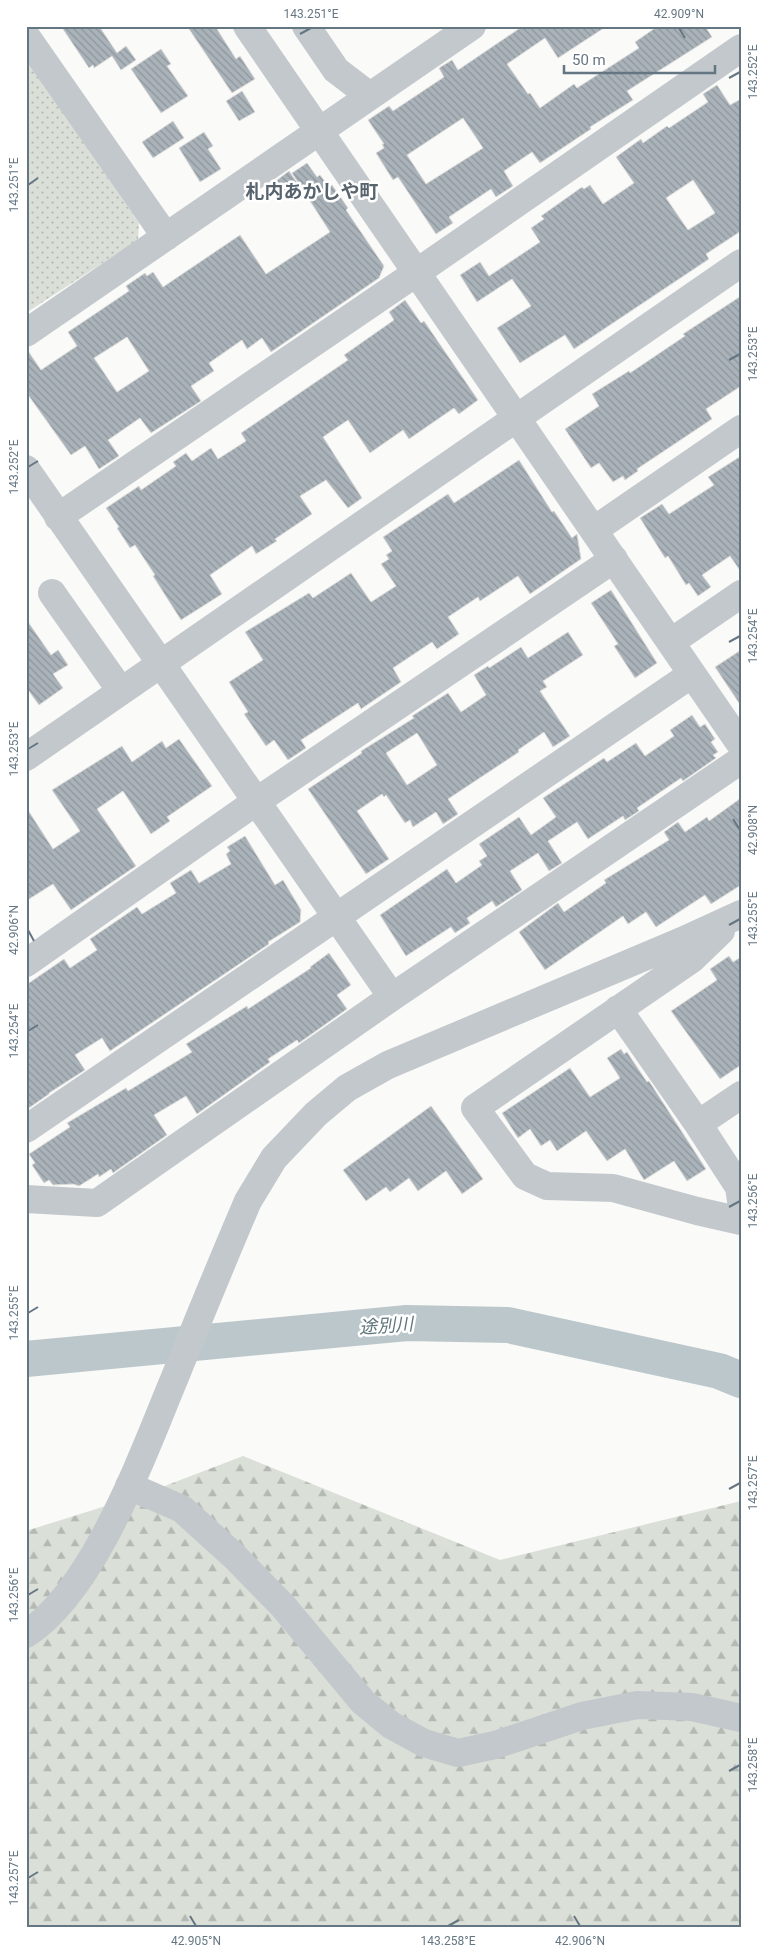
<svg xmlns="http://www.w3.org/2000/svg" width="767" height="1954" viewBox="0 0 767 1954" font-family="Roboto,'Noto Sans JP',sans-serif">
<defs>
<pattern id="forest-firs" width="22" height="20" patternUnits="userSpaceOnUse" patternTransform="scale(1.25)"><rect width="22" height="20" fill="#dadfd7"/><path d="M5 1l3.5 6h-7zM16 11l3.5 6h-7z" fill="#b4b9b4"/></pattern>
<pattern id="park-dots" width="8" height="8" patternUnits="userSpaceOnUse" patternTransform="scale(1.25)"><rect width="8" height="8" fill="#dadfd7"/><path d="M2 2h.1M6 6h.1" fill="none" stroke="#b4b9b4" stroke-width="1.8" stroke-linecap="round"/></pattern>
<pattern id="building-back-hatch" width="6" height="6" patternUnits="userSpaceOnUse" patternTransform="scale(1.25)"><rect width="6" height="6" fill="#aab3b9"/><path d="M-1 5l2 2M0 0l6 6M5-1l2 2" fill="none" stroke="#8e969c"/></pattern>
</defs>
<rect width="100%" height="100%" fill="#fafaf8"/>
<path fill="url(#forest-firs)" d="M243,1456L500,1560L741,1501V1928H26V1531L144,1494Z"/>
<path fill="url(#park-dots)" d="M26,59L139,223L138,240L26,313Z"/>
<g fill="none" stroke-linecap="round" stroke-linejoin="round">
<path stroke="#bbc7cb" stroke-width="36" d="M26,1359L407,1323L508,1325L719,1371L741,1380"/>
</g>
<path fill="url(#building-back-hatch)" stroke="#dcdcda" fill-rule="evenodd" d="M61,26H99L117,53L126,46L136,60L121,70L112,56L94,68L93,65L89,68Z
M187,26H215L236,59L240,56L255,79L232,93Z
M523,26H607L558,58L545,38L507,64L528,94L530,93L540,108L574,84L577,88L639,48L635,42L658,26H705L712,37L627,91L633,100L590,127L591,129L540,163L532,152L504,171L513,186L496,197L491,189L449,217L453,223L436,234L398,177L393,180L376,153L384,148L382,144H384L368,120L389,106L393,111L444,77L439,68L452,60L458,70ZM463,118L483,148L426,184L407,155Z
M161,49L171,64L167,66L188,96L161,113L131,69Z
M717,85L730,105L741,99V231L706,254L709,259L574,349L565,335L520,363L497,328L531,306L512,279L477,302L460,275L480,262L489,276L540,242L531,228L544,219L541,216L582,187L584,189L590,185L603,204L634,183L616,157L641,139L643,143L667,126L669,128L708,102L703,94ZM693,180L715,213L688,230L666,198Z
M242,91L255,112L239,121L226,101Z
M173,121L184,138L153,158L142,142Z
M204,132L213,146L208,149L221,169L200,182L179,148Z
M307,163L317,177L320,175L329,187L332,185L348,208L346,210L384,266L379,278L271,352L262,338L247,349L242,340L209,363L214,371L191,386L201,401L151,433L140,418L108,440L119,456L99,469L85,446L71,455L26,392V348L41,370L77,346L68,332L129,291L126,286L145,273L147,276L153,272L163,287L240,235L266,274L330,232L292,173ZM127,337L149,371L117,392L94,358Z
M289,171L298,184L281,197L272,184Z
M741,296V386L706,409L712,419L637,469L638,471L625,480L623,476L613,482L599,463L591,468L565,429L599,406L592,394L629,371L630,373L685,336L683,334Z
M405,300L421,323L424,321L478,400L459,414L454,408L409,439L403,430L370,453L348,420L323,437L362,498L348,508L326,480L300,496L312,514L275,539L277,541L256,554L252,546L210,575L222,594L181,620L153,576L155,575L135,545L130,548L117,528L119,527L106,508L139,486L141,490L176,466L173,462L186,453L192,461L211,448L218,459L246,441L241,433L348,360L344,355L394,320L389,312Z
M741,456V572L730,556L702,575L711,587L698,596L689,583L686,585L668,556L665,558L640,518L662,504L669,514L714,485L708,477Z
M519,460L552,512L554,511L572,538L577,534L581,559L530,594L518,576L480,601L478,597L448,617L459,634L437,649L432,642L393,668L401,682L361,709L358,703L301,740L306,748L288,760L274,740L266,746L244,714L248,712L229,682L263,660L245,632L309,593L313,598L351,573L371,602L396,586L381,564L389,559L386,555L392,551L383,537L448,494L454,503Z
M611,590L657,663L635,678L614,646L618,644L591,603Z
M26,619L51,655L58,650L68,665L53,674L63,688L39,705L26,687Z
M568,632L583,655L543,681L547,687L540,691L570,736L553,747L544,732L518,750L519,752L448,799L458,814L443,824L436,812L413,827L410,820L405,823L386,795L384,797L382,794L357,811L389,859L366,874L308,789L362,753L361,751L414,718L412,716L448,693L461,712L486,695L474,675L488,666L489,668L521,647L528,658ZM417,733L437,765L407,785L386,753Z
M741,650V706L715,667Z
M692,715L700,727L705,724L715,739L711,742L718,752L713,755L716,758L683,781L681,778L637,808L639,811L625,820L623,816L588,839L577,822L548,841L562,863L549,871L538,853L510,871L522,890L496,907L492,901L467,918L470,923L455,933L451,927L406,956L380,915L447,869L456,883L482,865L479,861L487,856L479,844L519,817L531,835L556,817L543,798L604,758L607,762L636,743L645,756L674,736L670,730Z
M179,739L212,786L167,817L170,821L151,834L123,791L97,809L136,866L71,910L53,884L26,901V807L53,849L80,831L52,790L122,746L132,762L162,741L166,748Z
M741,798V885L711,904L705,895L656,927L646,912L628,924L623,916L545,970L519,932L558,903L564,912L606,883L604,880L669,840L664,832L678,822L685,832L707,817L709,821Z
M245,836L275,885L283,880L301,910L300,922L268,942L269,944L110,1051L102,1038L75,1055L85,1070L49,1093V1094L26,1110V985L64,959L70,968L97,950L90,939L137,907L142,914L176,893L170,883L191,870L199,883L231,864L226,854L230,851L227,847Z
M329,953L351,985L337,995L347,1009L299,1043L297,1040L268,1059L270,1062L197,1114L186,1096L154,1115L167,1135L113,1173L111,1169L99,1177L98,1174L79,1186L73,1184L53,1185L49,1180L44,1183L32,1165L35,1163L29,1154L70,1127L67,1123L126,1088L128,1091L192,1052L186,1044L247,1006L248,1009L311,968L310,967Z
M729,956L733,962L741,957V1065L720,1079L671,1011L717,980L710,969Z
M621,1049L624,1054L627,1052L647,1082L649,1081L706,1169L687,1181L674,1161L644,1180L625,1149L607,1161L586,1131L557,1151L550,1140L541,1146L530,1129L518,1138L502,1113L570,1068L590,1097L620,1078L607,1058Z
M431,1106L483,1179L462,1194L446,1171L418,1191L409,1178L390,1192L386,1187L366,1201L343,1170Z"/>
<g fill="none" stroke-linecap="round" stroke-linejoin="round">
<path stroke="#c3c8cc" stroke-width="28" d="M247,26L741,745
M306,26L336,70L370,96
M26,36L166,237
M26,333L472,26
M26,469L392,997
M58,517L416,273L741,48
M594,530L741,429
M52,593L121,691
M671,642L741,594
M26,757L741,263
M721,931L692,959L475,1108L525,1176L547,1186L613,1188L697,1211L741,1221
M26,963L257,801L614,559
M618,1009L698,1124L739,1187L741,1201
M698,1124L741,1095
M26,1129L692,674
M26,1199L97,1203L392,997L741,760
M129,1486L182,1509L234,1556L283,1606L363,1702L391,1725L424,1743L458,1753L495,1745L582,1716L637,1705L692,1707L741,1718
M26,1634C95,1590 144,1451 175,1377C199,1318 223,1259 248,1201L274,1158L316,1114L347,1088L388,1065L682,941L741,914"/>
</g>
<path fill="none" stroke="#657683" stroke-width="2" d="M679,28L685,38M300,34L311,28M729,78L740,72M28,185L38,178M729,360L740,354M28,467L38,461M729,642L740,636M28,749L38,743M733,819L740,830M729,925L740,919M28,930L34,941M28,1031L38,1025M729,1207L740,1201M28,1313L38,1307M729,1489L740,1483M28,1595L38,1589M729,1771L740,1765M28,1878L38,1872M190,1916L196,1926M574,1916L580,1926M448,1926L459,1920"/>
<g text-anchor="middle" stroke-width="5" stroke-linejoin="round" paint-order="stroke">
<g font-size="18" font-style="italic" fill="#60757c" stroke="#fff">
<text transform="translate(386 1326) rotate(-4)" y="6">途別川</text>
</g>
<g font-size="19" font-weight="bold" fill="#57646e" stroke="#fff">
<text x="312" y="198">札内あかしや町</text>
</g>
</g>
<rect width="767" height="1954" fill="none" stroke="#ffffff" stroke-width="55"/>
<path d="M564 65v8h151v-8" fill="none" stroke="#657683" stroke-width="2.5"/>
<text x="572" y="65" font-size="15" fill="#657683" stroke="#ffffff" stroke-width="4" paint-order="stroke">50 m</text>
<rect x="28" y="28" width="712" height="1898" fill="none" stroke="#657683" stroke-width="2"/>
<g font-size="12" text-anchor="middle" fill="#657683">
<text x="311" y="18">143.251°E</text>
<text x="679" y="18">42.909°N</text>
<text transform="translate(753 72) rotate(-90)" y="4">143.252°E</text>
<text transform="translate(14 185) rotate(-90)" y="4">143.251°E</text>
<text transform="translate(753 354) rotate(-90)" y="4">143.253°E</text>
<text transform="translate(14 467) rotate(-90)" y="4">143.252°E</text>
<text transform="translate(753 636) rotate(-90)" y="4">143.254°E</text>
<text transform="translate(14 749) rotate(-90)" y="4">143.253°E</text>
<text transform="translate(753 830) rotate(-90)" y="4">42.908°N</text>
<text transform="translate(753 919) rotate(-90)" y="4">143.255°E</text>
<text transform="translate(14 930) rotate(-90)" y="4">42.906°N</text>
<text transform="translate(14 1031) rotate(-90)" y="4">143.254°E</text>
<text transform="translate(753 1201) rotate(-90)" y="4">143.256°E</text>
<text transform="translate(14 1313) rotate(-90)" y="4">143.255°E</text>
<text transform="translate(753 1483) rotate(-90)" y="4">143.257°E</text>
<text transform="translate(14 1595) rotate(-90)" y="4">143.256°E</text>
<text transform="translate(753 1765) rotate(-90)" y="4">143.258°E</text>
<text transform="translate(14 1878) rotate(-90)" y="4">143.257°E</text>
<text x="196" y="1945">42.905°N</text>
<text x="448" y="1945">143.258°E</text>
<text x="580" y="1945">42.906°N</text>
</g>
</svg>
